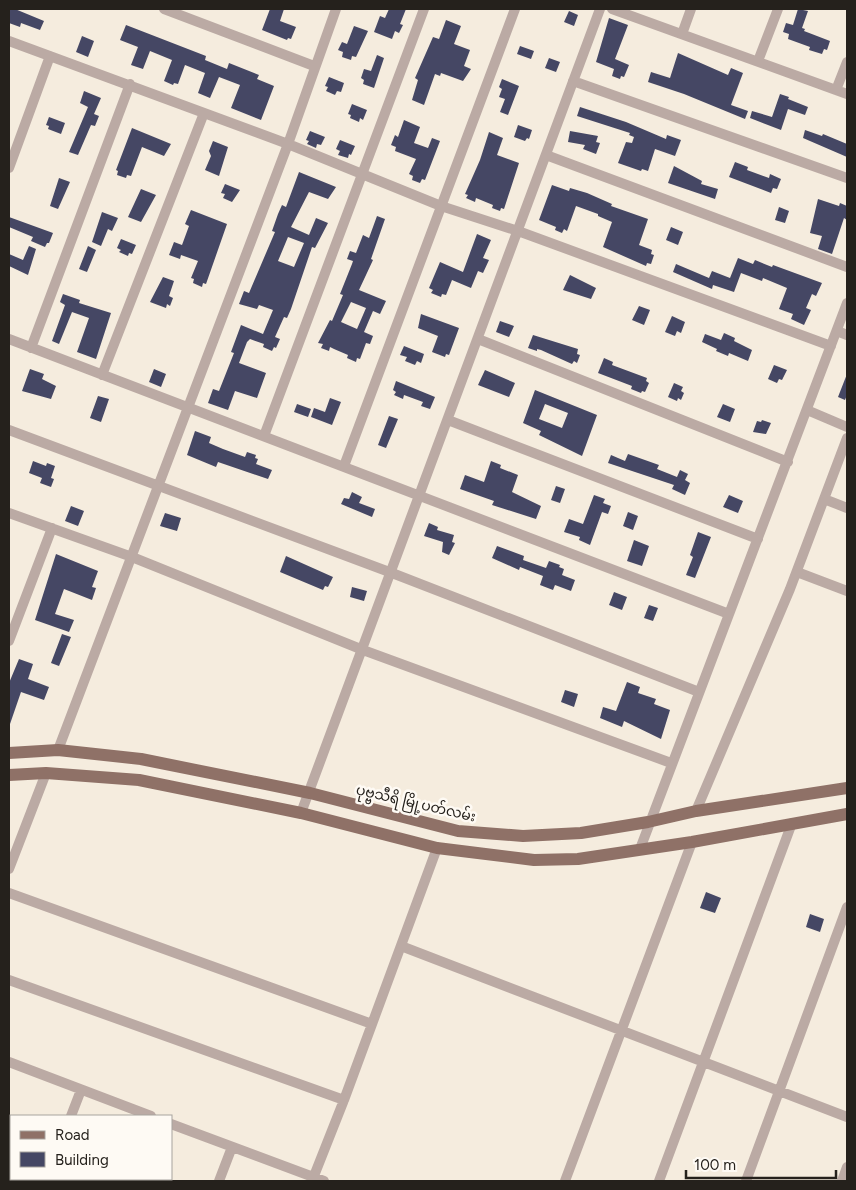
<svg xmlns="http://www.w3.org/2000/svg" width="856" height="1190" viewBox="0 0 856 1190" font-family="Figtree,'Noto Sans Myanmar',sans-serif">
<rect width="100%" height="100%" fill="#f5ecde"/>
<path fill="#454764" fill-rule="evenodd" d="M9,9H15L44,21L40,30L21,23L20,27L9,23Z
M270,9H284L280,21L296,27L291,39L288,38L287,40L262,30Z
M389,9H406L400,24L403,25L399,33L395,31L392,39L374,32L380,16L385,18Z
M798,9L808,11L802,28L805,29L804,31L830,41L827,50L824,49L822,54L809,50L810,47L788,39L789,34L783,32L786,23L793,25Z
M569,11L578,15L574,26L564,22Z
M609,18L628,25L615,59L629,65L624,77L621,76L620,79L612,76L614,69L596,62Z
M446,20L461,26L454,44L470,50L464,66L471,69L463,81L441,73L440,76L435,74L424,105L412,100L418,80L415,78L433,37L439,39Z
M126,25L206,56L205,60L227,69L229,63L259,75L257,79L274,86L261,120L231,108L240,85L219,77L210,98L198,93L205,73L185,65L178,84L174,83L173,85L164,81L172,60L150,51L143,69L131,65L138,47L120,40Z
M354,26L368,31L356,57L352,56L351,60L342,57L343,52L338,50L342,42L347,44Z
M82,36L94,41L88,57L76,52Z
M520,46L534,51L531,59L517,54Z
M678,53L728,75L731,68L743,73L731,105L748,111L745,119L684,94L648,82L651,72L670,78Z
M377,55L384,58L374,88L363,84L364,80L361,78L364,69L371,71Z
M549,58L560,62L556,72L545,68Z
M329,77L344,83L341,92L337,91L335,95L326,91L328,87L325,86Z
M502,79L519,86L508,115L500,112L505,99L499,97L502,89L499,87Z
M84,91L101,98L94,114L99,116L95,126L91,125L78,155L69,152L88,107L80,103Z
M780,94L789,97L788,99L808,107L805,115L788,109L781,130L750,118L752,111L772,117Z
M352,104L367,110L363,120L360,118L359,122L350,118L351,115L348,114Z
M580,107L626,122L666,139L667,135L681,140L675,156L655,149L648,171L642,169L641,171L618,163L626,142L632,143L634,137L629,135L630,133L577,116Z
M49,117L65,123L61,134L48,129L49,126L46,125Z
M404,120L420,127L414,143L428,148L432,138L440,141L425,180L422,179L420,183L412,180L413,176L409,174L416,159L395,151L396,147L391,145L395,135L398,137Z
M518,125L532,130L529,139L527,138L525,141L514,137Z
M132,128L171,144L164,156L142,147L131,176L127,175L126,178L117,175L118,171L116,170Z
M805,130L822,136L823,134L847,144V157L803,138Z
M310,131L325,137L321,145L317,144L316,148L307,144L309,141L306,140Z
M570,131L598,136L596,142L600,143L596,154L583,149L585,145L568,142Z
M489,132L503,138L497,155L519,163L504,209L501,208L500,211L492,208L493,205L476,198L475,202L466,198L468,195L465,194L480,160Z
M340,140L355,146L351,155L349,154L348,158L338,155L340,151L336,149Z
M213,141L228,147L219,176L205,170L211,156L209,151Z
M735,162L748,167L747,170L769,178L770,174L781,179L777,189L773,188L771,193L729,177Z
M674,166L702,181L701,184L718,189L715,199L668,183Z
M299,172L336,187L328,199L309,192L291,227L309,235L316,218L328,223L315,248L312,247L291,309L287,318L284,317L275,337L280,339L276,348L274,347L272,351L263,347L264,344L250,339L247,342L239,363L266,373L257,398L235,391L228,410L208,403L213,389L219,391L234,353L231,352L241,325L263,334L273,310L259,305L257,309L239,304L244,291L249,293L275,232L272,231L278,214L282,205L286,207ZM288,237L304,243L294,267L278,261Z
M59,178L70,182L58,209L50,206Z
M225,184L240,190L232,202L223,198L225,194L221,193Z
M552,185L569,191L570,188L587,193L612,204L611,206L648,219L639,245L652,250L651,254L654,255L651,264L647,263L646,266L603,247L612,222L598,216V214L576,206L567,231L564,229L562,233L555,230L556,227L539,220Z
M141,189L156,195L141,222L128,217Z
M818,199L839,206L840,203L847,206V220L844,218L832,254L818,249L822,236L810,233Z
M779,207L789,211L785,223L775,220Z
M191,210L227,224L206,284L203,283L202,287L193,283L194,279L191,278L198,261L181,255L180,259L169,255L174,242L182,245L189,226L185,224Z
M102,212L118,218L112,231L108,229L101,246L92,242Z
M377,216L385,219L371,259L373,260L359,290L386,301L380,314L373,311L364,332L373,336L370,344L366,343L360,359L357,358L356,362L347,358L348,355L334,349L330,347L329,351L321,348L323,344L318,343L330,320L332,321L343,295L340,294L352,264L353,261L347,259L350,251L356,253L363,235L369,238ZM351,302L366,308L357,329L341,322Z
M9,217L53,233L49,243H47L45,247L31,241L33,237L9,227Z
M671,227L683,232L678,245L666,240Z
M477,234L491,240L483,258L489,260L483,273L478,271L471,288L452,280L446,295L442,294L441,297L431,293L433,290L429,288L440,262L463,272Z
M121,239L136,245L132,254L129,253L128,256L119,252L121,250L117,248Z
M29,246L36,249L28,275L9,266V254L23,260Z
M88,246L96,250L87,272L79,269Z
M738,258L753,264L755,260L772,267L773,265L822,283L816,296L812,294L806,308L811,310L804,325L791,319L793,314L779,309L787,288L763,278L762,281L741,273L734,292L713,285L712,289L673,272L676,264L709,278L712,271L730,278Z
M570,275L596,288L591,299L563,290Z
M163,277L174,281L169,296L173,298L170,306L167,304L166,308L150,302Z
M63,294L80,300L79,303L111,313L96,359L77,352L89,318L72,312L59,344L52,341L65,305L60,302Z
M639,306L650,310L644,325L632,320Z
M421,314L459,328L449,355L446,354L445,357L432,352L438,336L418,328Z
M672,316L685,322L681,333L677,331L675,336L665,332Z
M500,321L514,326L509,337L496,332Z
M724,333L735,338L734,341L752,350L748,361L729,353L728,356L716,351L717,349L702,342L705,334L721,340Z
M533,335L578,349L577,354L580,355L577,363L574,361L572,364L541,350L537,349V351L528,348Z
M404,346L424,354L421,363L417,361L415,365L405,361L407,357L400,355Z
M604,358L613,362L612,365L647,378L646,381L649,383L645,392L642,391L641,393L631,389L632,386L598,373Z
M774,365L787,370L782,380L779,379L777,383L768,379Z
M30,369L44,374L42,379L56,386L51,399L22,391Z
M154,369L166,374L161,387L149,382Z
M485,370L515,383L509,397L478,385Z
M847,374V395L845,400L838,397Z
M396,381L435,397L430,409L421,406L423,402L404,395L403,399L394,395L396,392L393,390Z
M674,383L683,387L681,391L684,393L681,400L678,398L677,401L668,397Z
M535,390L597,415L582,456L539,435L541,431L523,423ZM545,404L568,413L562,428L539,419Z
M98,396L109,399L101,422L90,418Z
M330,398L341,402L332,425L311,417L314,408L325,412Z
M297,404L311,409L308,417L294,412Z
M723,404L735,409L730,422L717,417Z
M389,416L398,419L386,448L378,445Z
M762,420L771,423L766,434L753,432L757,421L761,422Z
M195,431L211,437L209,443L223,449L245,457L247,452L256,455L255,458L258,459L256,464L272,470L268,479L218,462L216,467L187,455Z
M628,454L659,465L657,469L677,477L680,470L688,474L685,480L690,483L685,495L672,489L674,485L608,463L611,455L625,461Z
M33,461L46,466L47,463L55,466L51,478L54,479L51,487L40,483L42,478L29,473Z
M491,461L501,465L500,468L518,475L512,492L541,506L536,519L492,505L494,501L460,489L465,475L484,482Z
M556,486L565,489L560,503L551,500Z
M352,492L362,497L359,503L375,509L372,517L341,504L344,498L349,499Z
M594,495L605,499L603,503L611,506L608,514L602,512L590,545L579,540L580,537L564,532L569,519L583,524Z
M729,495L743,501L738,513L723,507Z
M71,506L84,511L78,526L65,521Z
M628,512L638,516L633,530L623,526Z
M165,513L181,518L177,531L160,526Z
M429,523L438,527L437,530L454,535L452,542L455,543L449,555L442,552L443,542L424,536Z
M698,532L711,537L695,578L686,575L693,557L690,555Z
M634,540L649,546L642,566L627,561Z
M497,546L524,556L523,560L546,568L549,561L560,565L559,567L564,569L562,575L575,580L571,591L555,585L553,590L540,585L543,576L520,567L519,570L492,558Z
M56,554L98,571L92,587L96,588L92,600L64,589L55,614L74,620L69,632L35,620Z
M286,556L333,577L328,587L325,586L323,590L280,572Z
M352,587L367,591L364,601L350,597Z
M614,592L627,597L622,610L609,605Z
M649,605L658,608L653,621L644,618Z
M62,634L71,637L59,666L51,663Z
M19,659L33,664L28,679L49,687L44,700L21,692L10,724L9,683Z
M627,682L640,687L638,693L656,699L654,704L670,710L661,739L624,721L622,727L600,718L603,707L616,711Z
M565,690L578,694L574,707L561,702Z
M706,892L721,898L715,913L700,908Z
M810,914L824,919L820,932L806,927Z"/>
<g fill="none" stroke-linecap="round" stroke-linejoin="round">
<path stroke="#bbaaa4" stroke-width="10" d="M164,9L314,66
M612,9L847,94
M682,34L691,9
M9,41L288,144L441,206L518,231L831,346
M758,61L778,9
M573,81L847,178
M836,90L847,62
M546,155L847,267
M9,168L50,56
M837,331L847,335
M9,339L729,614
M478,339L788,462
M31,348L130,84
M102,375L204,113
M807,410L847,427
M448,420L758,539
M9,430L392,573L699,692
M264,436L424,9
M344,466L515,9
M824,499L847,508
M9,513L132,557L363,650L671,763
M797,572L847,591
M9,641L52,528
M58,750L288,144L336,9
M696,811L790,589L847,438
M301,813L600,9
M640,849L847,303
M9,869L46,773
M9,893L372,1024
M401,946L847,1117
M9,980L344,1100
M9,1062L151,1116
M71,1116L81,1090
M171,1124L324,1181
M44,1181L45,1179
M136,1181L137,1179
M219,1181L232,1147
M312,1181L344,1100L437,848
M565,1181L692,842
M659,1181L792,823
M746,1181L847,907
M842,1181L847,1167"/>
<path stroke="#8f7167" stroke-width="12" d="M9,753L58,750L141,759L310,793L458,831L523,836L581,833L648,822L696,811L847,788
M9,775L46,773L139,780L301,813L437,848L534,860L578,859L692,842L847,814"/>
</g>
<g text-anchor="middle" stroke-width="5" stroke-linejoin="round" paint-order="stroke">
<g font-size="14" fill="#25211c" stroke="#fefaf4">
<text transform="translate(416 803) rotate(13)" y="5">ပုဗ္ဗသီရိ မြို့ပတ်လမ်း</text>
</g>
</g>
<rect width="856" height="1190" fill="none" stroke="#25211c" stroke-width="20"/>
<rect x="10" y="1115" width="162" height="65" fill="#fefaf4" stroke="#a7a39e"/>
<rect x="20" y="1131" width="25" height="8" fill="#8f7167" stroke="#a7a39e"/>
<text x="55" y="1140" font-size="15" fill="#25211c">Road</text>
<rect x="20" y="1152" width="25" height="15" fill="#454764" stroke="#a7a39e"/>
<text x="55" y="1165" font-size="15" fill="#25211c">Building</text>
<path d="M686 1170v8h150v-8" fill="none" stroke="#25211c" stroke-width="2.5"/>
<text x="694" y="1170" font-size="15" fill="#25211c" stroke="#fefaf4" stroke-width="4" paint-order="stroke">100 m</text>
</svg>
